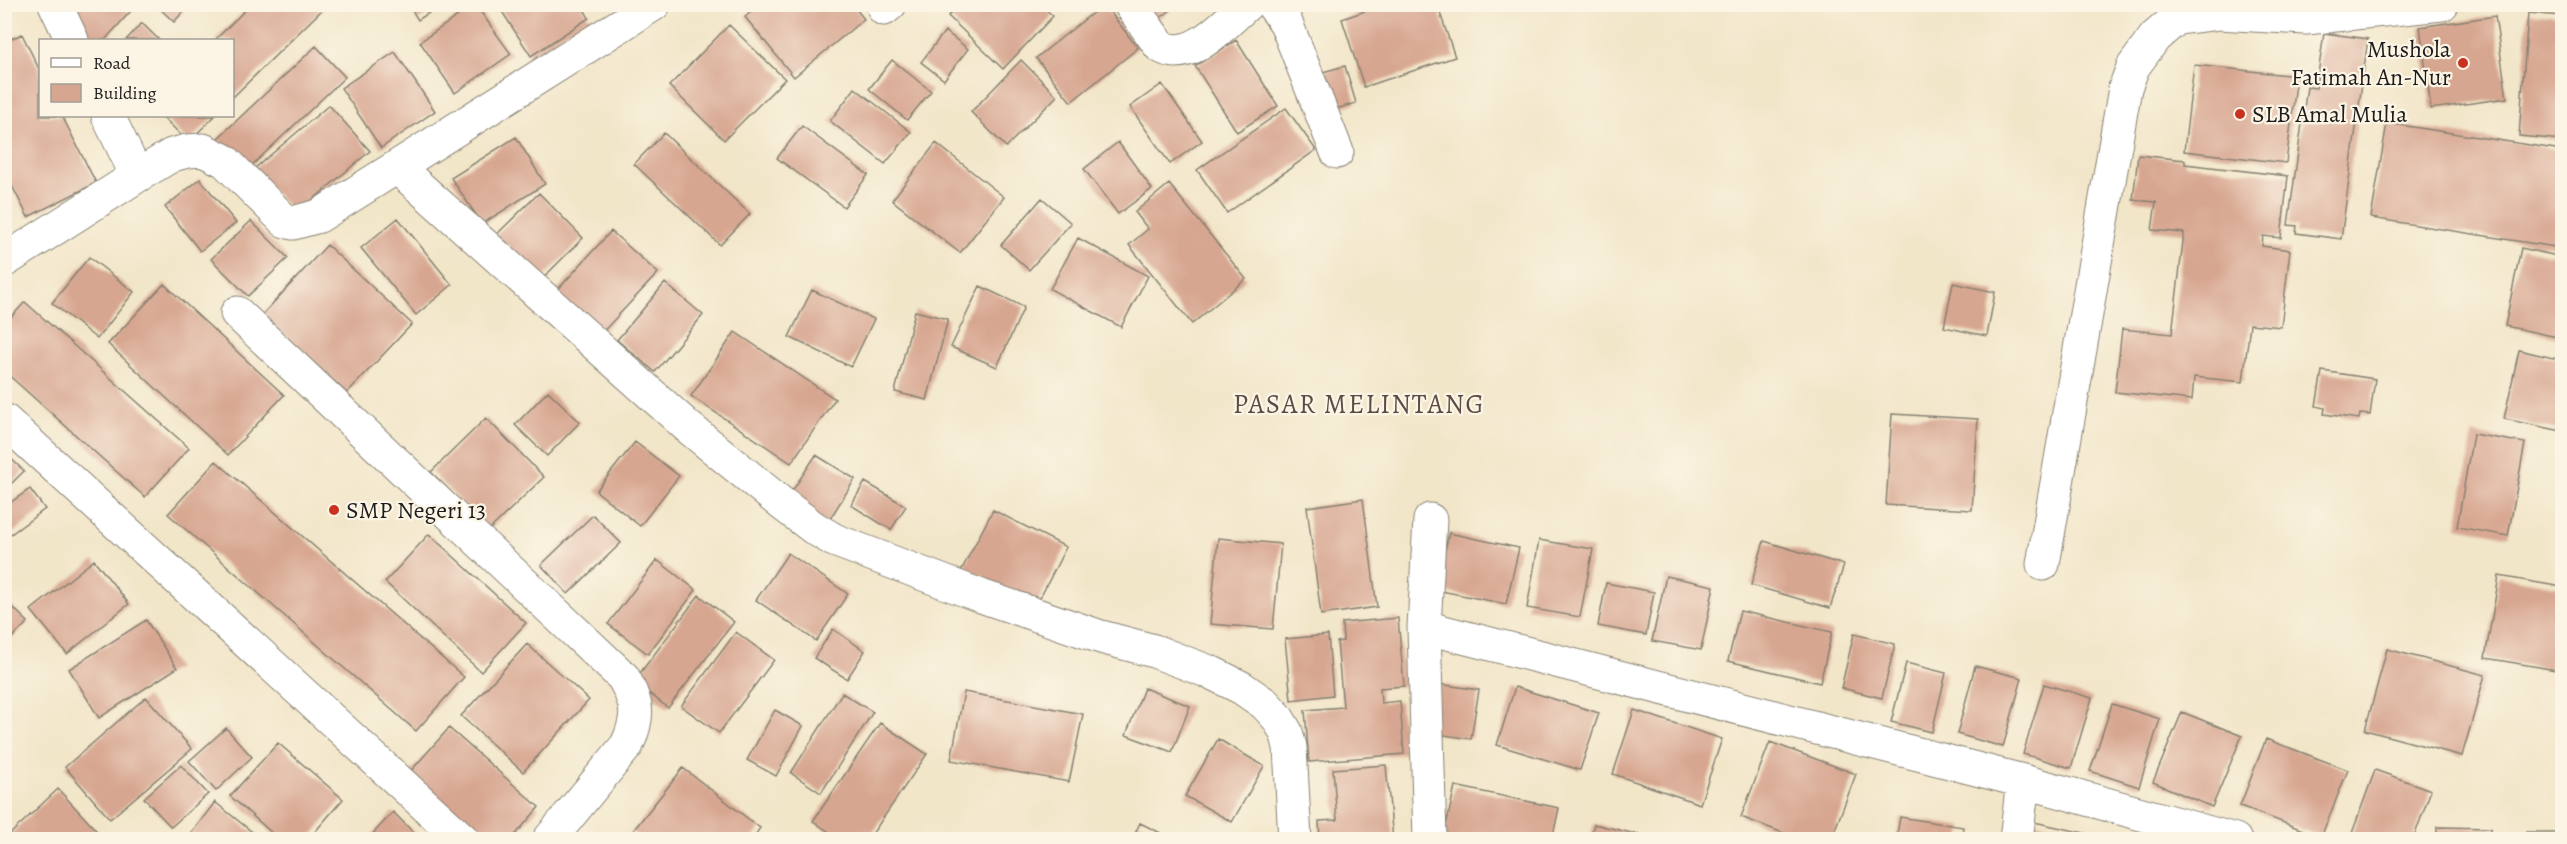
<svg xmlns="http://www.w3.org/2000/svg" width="2567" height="844" viewBox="0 0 2567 844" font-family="Alegreya,serif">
<rect width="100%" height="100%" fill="#fcf5e5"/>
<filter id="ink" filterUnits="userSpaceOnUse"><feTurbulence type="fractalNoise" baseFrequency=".0167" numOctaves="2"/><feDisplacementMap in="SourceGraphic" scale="12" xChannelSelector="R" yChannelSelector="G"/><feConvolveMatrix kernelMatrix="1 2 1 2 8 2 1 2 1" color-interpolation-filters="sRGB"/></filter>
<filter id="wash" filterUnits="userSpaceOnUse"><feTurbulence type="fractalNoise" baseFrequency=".008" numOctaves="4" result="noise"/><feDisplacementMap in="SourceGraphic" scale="24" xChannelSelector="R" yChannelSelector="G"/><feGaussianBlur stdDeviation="1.35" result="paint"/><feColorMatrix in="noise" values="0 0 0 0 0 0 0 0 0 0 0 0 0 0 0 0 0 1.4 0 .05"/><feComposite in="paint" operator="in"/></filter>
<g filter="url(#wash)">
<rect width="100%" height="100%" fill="#f2e6c9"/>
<g id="blocks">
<path fill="#d7a690" d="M72,4H137L105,40H90L62,15Z
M155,4H190L174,22Z
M251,4H321L324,8L232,98V40H215Z
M408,4H443L418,20Z
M475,4L511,54L455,93L420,42Z
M497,4H581L589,18L531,56Z
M760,4H852L864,19L794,77L745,17Z
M1104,4L1138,48L1071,102L1036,58Z
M1138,4H1179L1152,24Z
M1385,4H1437L1455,57L1364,87L1342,19Z
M958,5H1041L1053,16L1003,69L948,16Z
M2528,13L2562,16V140L2519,136Z
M2495,16L2507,98L2431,109L2420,27Z
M142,23L159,40H126Z
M729,25L785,79L724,140L669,86Z
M945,31L968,49L944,80L921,62Z
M2324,33L2368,39L2341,239L2296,233L2297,226L2288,225L2307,87L2316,88Z
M22,34L40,71V116H62L96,183L28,217L4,170V42Z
M1236,40L1278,106L1237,132L1195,66Z
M316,46L345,77L247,170L217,139Z
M395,52L435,111L381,148L341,88Z
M892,60L931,91L907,120L869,89Z
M1021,60L1057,96L1006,147L971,112Z
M2194,65L2297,76L2286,163L2184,151Z
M1345,66L1356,103L1326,112L1315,74Z
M1162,84L1202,141L1170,164L1130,107Z
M855,88L911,132L885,164L830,121Z
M329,105L370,151L295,215L254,169Z
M1286,108L1316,150L1227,213L1197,170Z
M162,116H215L188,142Z
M2387,123L2562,150V248L2371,218Z
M802,126L868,175L844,207L777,158Z
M664,133L750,214L720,245L634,164Z
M516,137L545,184L482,224L451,178Z
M1118,142L1152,189L1118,214L1084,169Z
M936,143L1004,197L960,253L892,200Z
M2138,155L2185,160V164L2288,176L2281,238L2263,236L2262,246L2290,250L2281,327L2250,324L2243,382L2194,377L2192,400L2115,392L2122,329L2172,334L2184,233L2152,230L2156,202L2133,200Z
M200,179L236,223L200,251L165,207Z
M1169,184L1246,279L1192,324L1129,245L1148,229L1135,212Z
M539,193L583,238L540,281L496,235Z
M1042,198L1071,223L1029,270L1001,245Z
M398,218L452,285L416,315L361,248Z
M251,221L288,258L248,296L211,259Z
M611,231L658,273L597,338L552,296Z
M1078,238L1148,276L1121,327L1050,289Z
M327,245L412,324L347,393L262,315Z
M2521,248L2562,257V338L2505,326Z
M89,257L134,292L97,339L52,303Z
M665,283L703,315L655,372L617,340Z
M1953,283L1995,292L1987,336L1944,327Z
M164,284L284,395L228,455L108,344Z
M980,286L1024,307L997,367L951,347Z
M812,290L874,319L851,367L789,337Z
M25,302L189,448L145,497L4,371V325Z
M915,311L948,319L927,400L895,392Z
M735,332L835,399L791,463L691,396Z
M2519,350L2562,360V431L2504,419Z
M2322,371L2375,379L2370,415L2360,414L2359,419L2324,414L2325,408L2316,406Z
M548,391L580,422L547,456L515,425Z
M1892,414L1978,419L1972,510L1886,505Z
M486,418L544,477L489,530L431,472Z
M2473,434L2525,443L2508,536L2457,527Z
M635,442L679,476L640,526L596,491Z
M4,452L24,471L4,491Z
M816,455L855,479L826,525L786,500Z
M216,461L464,677L416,731L168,514Z
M865,482L906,506L891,530L851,505Z
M30,489L45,509L11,534L4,524V507Z
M1363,499L1377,607L1321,615L1307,507Z
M993,510L1066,547L1034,610L960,573Z
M593,515L621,543L568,594L541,565Z
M1449,533L1519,548L1506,604L1436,590Z
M429,534L526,623L481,672L385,582Z
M1218,538L1281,544L1273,629L1210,624Z
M1539,540L1593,549L1580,617L1527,608Z
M1764,541L1844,565L1830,608L1751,585Z
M788,553L848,594L816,641L756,600Z
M94,560L129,604L67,654L31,610Z
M657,560L696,590L648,654L608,624Z
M1666,576L1714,586L1701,650L1652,641Z
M2499,576L2562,587V671L2485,658Z
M1606,583L1654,592L1646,635L1598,626Z
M699,595L734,622L668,708L634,681Z
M4,599L28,622L4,646Z
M1740,611L1832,632L1820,683L1728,661Z
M1398,618L1404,686L1380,688L1381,703L1400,701L1404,754L1309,762L1305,710L1343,707L1337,642L1343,641L1342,623Z
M146,620L177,668L99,718L69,669Z
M833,629L865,651L847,679L814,658Z
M736,632L774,660L719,733L681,706Z
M1854,634L1895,644L1882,698L1841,688Z
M1328,635L1333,695L1291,700L1285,639Z
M527,644L589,700L523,772L461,716Z
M2387,649L2485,675L2462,756L2365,730Z
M1906,663L1946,673L1932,732L1891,722Z
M1975,666L2022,678L2003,747L1957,734Z
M1439,684L1479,690L1471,739L1431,733Z
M2044,684L2092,698L2071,768L2023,754Z
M1515,687L1599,713L1580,770L1497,745Z
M1144,688L1190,706L1172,752L1126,735Z
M964,692L1083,714L1069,782L951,760Z
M842,693L873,712L821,793L791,773Z
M146,697L192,749L110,819L65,767Z
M2112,704L2160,719L2139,787L2090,771Z
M775,710L803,726L776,776L747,760Z
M1634,710L1722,739L1700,804L1613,774Z
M2182,712L2242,736L2212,807L2153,782Z
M880,723L927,754L868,840H841L813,821Z
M226,728L252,757L216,791L189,761Z
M449,728L539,807L511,840H483L408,774Z
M1218,739L1264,766L1232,822L1185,796Z
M2266,739L2348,770L2321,837L2240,806Z
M1770,742L1856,774L1831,840H1802L1741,817Z
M278,743L343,799L308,840H280L230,796Z
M181,765L208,794L171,827L144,798Z
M1386,765L1393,840H1320L1319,821L1337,820L1333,769Z
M683,768L760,828L752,840H642L632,832Z
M2375,770L2431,790L2413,840H2361L2351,836Z
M1455,786L1559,808L1552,840H1443Z
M58,789L105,840H11L8,836Z
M215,802L262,840H186Z
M393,812L421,840H367Z
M1900,817L1963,827L1961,840H1896Z
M2034,822L2094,835L2093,840H2030Z
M1140,823L1175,840H1132Z
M1594,824L1657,839V840H1590Z
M2437,827L2491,828V840H2437Z
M2526,832H2562V840H2526Z"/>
</g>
</g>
<g filter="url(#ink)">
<use href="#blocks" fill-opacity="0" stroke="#878172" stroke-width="1.5"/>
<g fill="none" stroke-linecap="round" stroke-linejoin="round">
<g stroke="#878172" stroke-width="35">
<path id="minor" d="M55,4L72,40
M1130,4L1160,46C1190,65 1225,23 1247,4
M1272,4L1286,23L1337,152
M884,9L890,4
M108,116L137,176
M398,168L688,427L781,503L814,528L834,540L981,596L1101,637L1154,651L1212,673L1242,688L1265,704L1277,717L1286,732L1290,747L1295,840
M4,261L137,176L172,155L187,151L203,150L225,161L285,221L293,223L319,216L654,4
M237,313L623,677C638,704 640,716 627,745L549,840
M4,420L463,840
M2043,564L2125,88L2133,67L2155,37L2177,18L2219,13L2306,18L2442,4
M1424,627L1430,520
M1430,840L1424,627L2023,781L2235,840
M2016,840L2023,781"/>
</g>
<use href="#minor" stroke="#fff" stroke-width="33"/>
</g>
</g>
<g fill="#c8321e" stroke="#fcf5e5" stroke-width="2">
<circle cx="2463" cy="63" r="6"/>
<circle cx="2240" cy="114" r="6"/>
<circle cx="334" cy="510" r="6"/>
</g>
<g text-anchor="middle" stroke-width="4.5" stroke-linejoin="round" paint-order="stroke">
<g font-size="24" fill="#1c1c1c" stroke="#fcf5e5" text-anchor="start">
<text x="2451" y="57" text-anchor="end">Mushola<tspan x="2451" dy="28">Fatimah An-Nur</tspan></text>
<text x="2252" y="122">SLB Amal Mulia</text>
<text x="346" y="518">SMP Negeri 13</text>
</g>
<g font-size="27" letter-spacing="1.5" fill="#5d4c45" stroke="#fcf5e5">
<text x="1359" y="413">PASAR MELINTANG</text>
</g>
</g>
<rect width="2567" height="844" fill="none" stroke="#fcf5e5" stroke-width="24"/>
<rect x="39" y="39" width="195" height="78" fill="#fcf5e5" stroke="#a29e95" stroke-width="1.5"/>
<rect x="51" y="58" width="30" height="9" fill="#ffffff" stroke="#a29e95" stroke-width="1.5"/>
<text x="93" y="69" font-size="18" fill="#1c1c1c">Road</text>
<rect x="51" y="84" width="30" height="18" fill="#d7a690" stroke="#a29e95" stroke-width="1.5"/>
<text x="93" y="99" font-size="18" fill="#1c1c1c">Building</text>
</svg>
